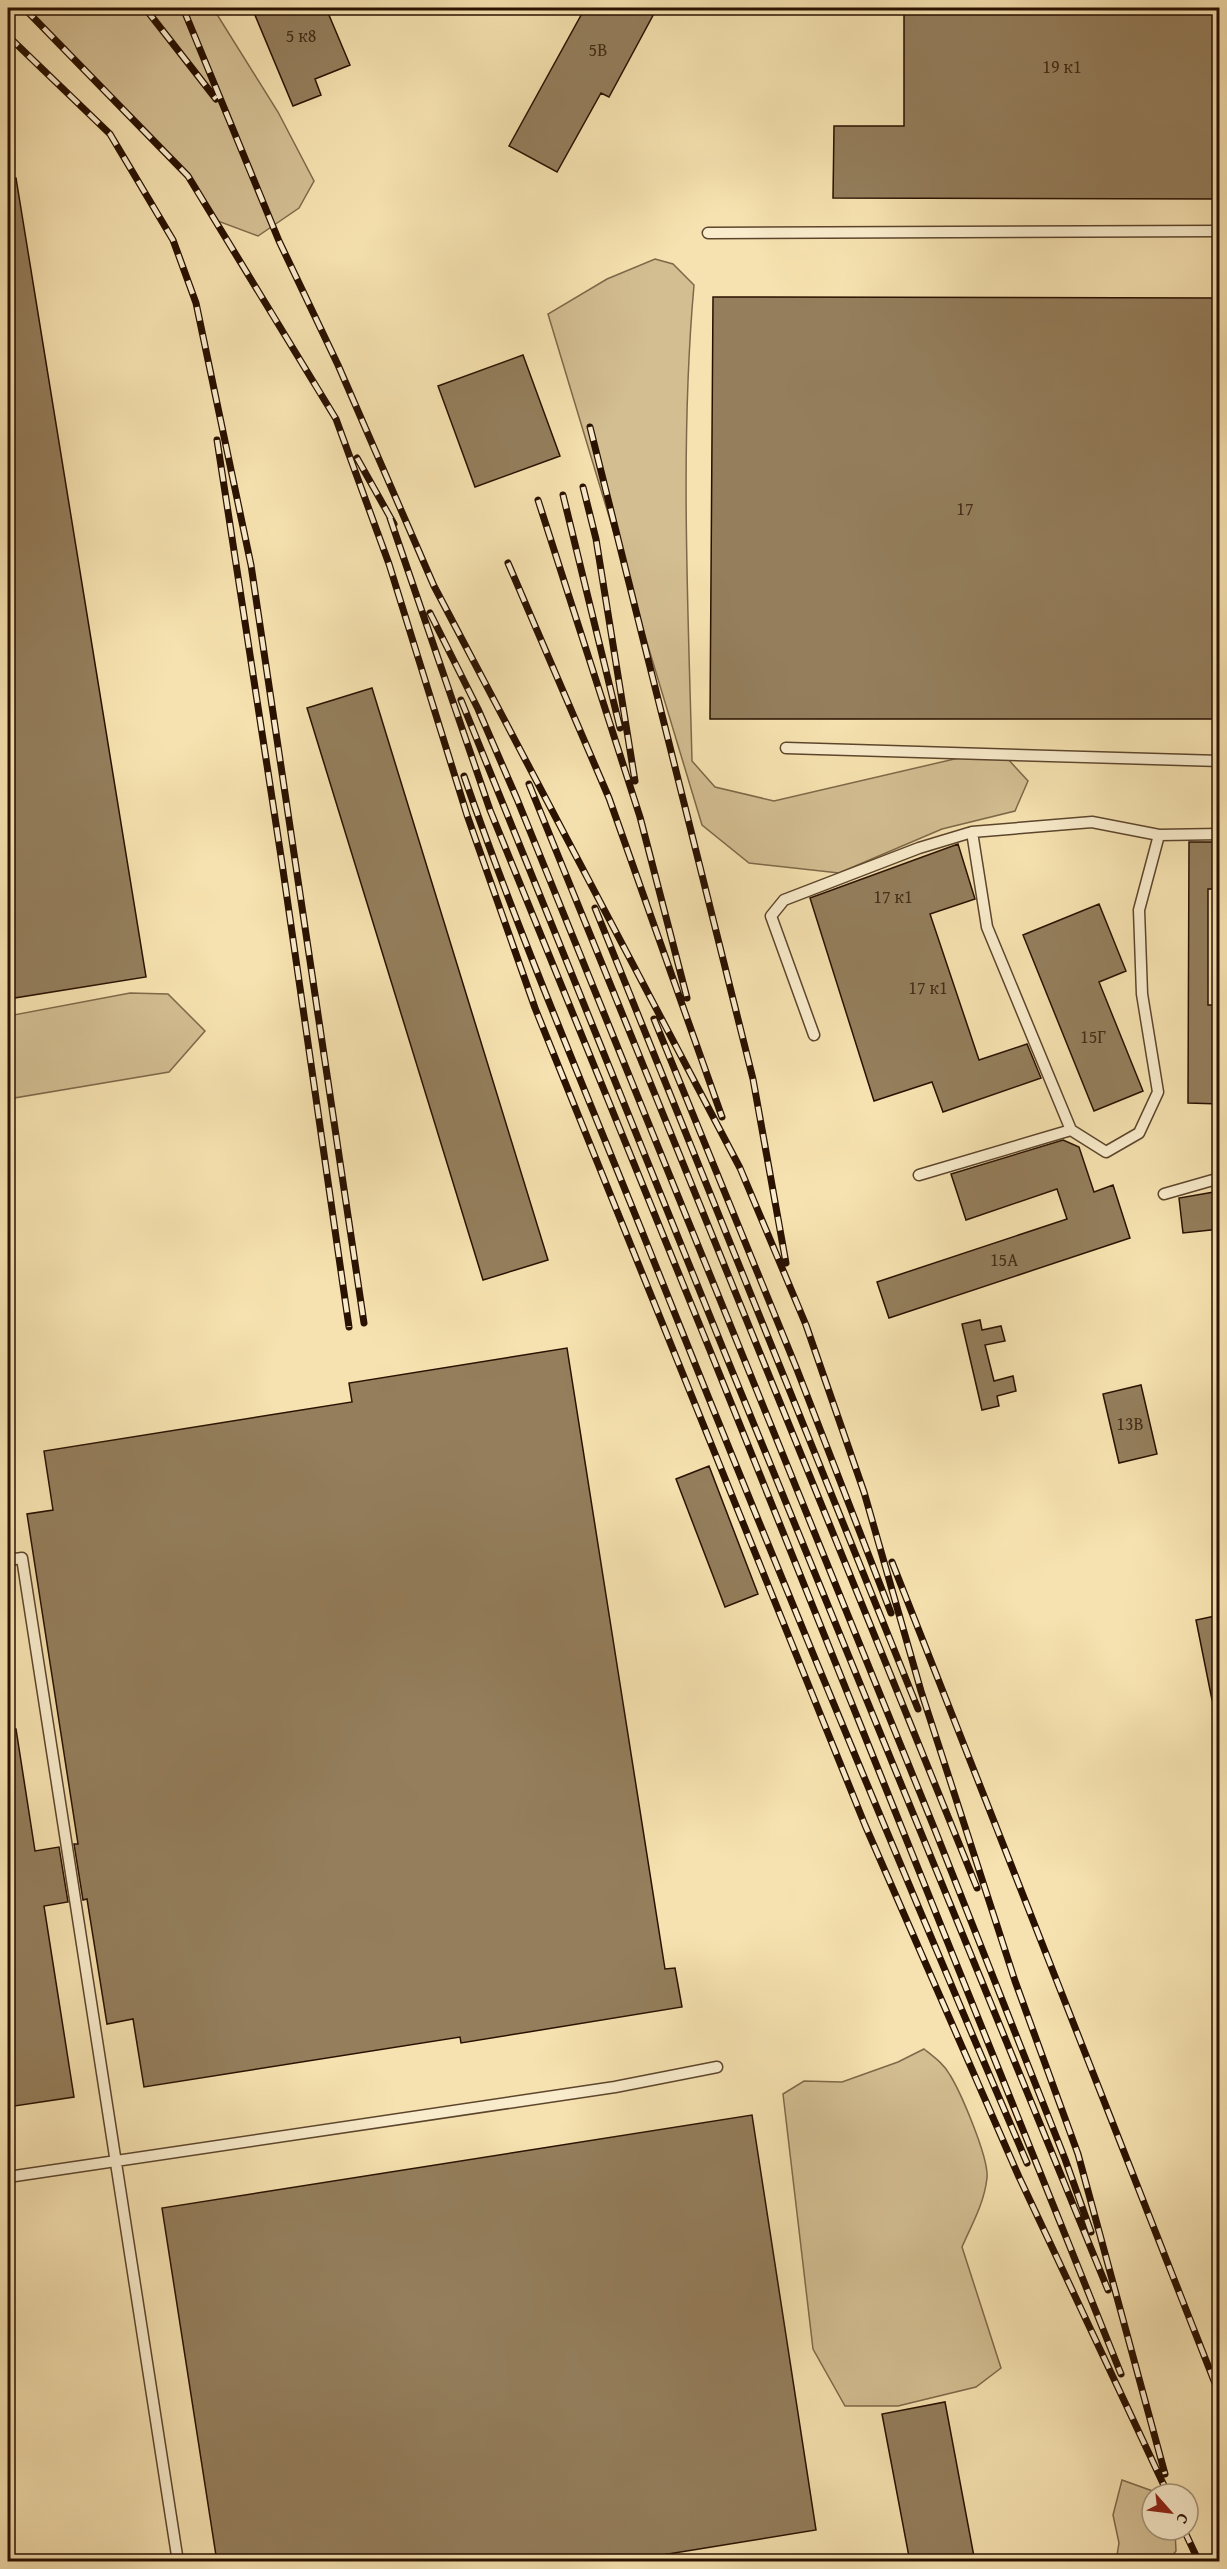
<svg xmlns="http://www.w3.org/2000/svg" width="1227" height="2569" viewBox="0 0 1227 2569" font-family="'Gentium Book Plus',serif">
<rect width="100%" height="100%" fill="#f6e2b0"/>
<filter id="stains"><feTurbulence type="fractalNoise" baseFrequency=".00333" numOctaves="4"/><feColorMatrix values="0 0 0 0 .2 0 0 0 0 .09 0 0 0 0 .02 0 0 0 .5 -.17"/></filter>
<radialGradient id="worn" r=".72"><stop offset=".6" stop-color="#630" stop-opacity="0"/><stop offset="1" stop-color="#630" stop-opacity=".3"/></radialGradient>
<path fill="#d3be92" stroke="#7e6849" stroke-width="1.5" d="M24,8H213L278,112L314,181L299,208L258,236L215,220L188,175Z
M655,259L673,264L694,285C680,442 688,604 692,761L715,787L774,801L963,757L1007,758L1028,781L1015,811L942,829L839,873L749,863L702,825L548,314L607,279Z
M130,993L168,994L205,1031L169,1072L8,1099V1016Z
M924,2049C934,2057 944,2064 950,2075C961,2093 989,2158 987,2178C984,2204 972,2224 962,2247L1001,2368L976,2387L898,2406H845L813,2349L783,2094L804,2081L842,2082L898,2062Z
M1122,2480L1161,2494H1152V2530H1175L1176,2551L1168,2561H1116L1119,2543L1113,2515Z"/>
<path fill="#947e5c" stroke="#291100" stroke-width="1.5" d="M252,8H326L350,65L315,79L321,95L293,106Z
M585,8H657L609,97L601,93L557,172L509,146Z
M904,8H1220V199L833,198L834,126H904Z
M16,178L146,977L8,999V179Z
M713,297L1220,298V719H710Z
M523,355L560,456L475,487L438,386Z
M372,688L548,1260L483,1280L307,708Z
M1189,842H1219V889H1208V1005H1220V1104L1188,1103Z
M958,844L975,899L930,914L979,1060L1027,1044L1041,1078L943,1112L932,1082L874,1101L810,898Z
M1099,904L1126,971L1099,982L1143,1091L1094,1111L1023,935Z
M1063,1140L1079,1147L1094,1192L1113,1185L1130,1238L889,1318L877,1282L1067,1219L1057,1189L966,1220L951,1174Z
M1220,1191V1229L1183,1233L1179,1198Z
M980,1320L982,1330L1001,1326L1005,1341L985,1345L994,1381L1013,1376L1016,1391L997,1396L999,1406L982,1410L962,1324Z
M567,1348L665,1969L675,1968L682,2007L461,2043L460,2037L144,2087L133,2019L107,2024L87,1899L83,1900L74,1844H78L27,1514L53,1510L44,1451L352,1402L349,1383Z
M1141,1385L1157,1454L1119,1463L1103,1394Z
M709,1466L758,1594L725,1607L676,1479Z
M1220,1615V1699L1212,1700L1196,1620Z
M16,1729L35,1851L59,1847L68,1902L44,1906L74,2097L8,2107V1730Z
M752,2115L816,2530L619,2562H217L162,2208Z
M945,2402L975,2562H910L882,2414Z"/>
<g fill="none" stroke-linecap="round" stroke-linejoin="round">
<g stroke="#5c452c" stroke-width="13">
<path id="lane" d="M708,233L1220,231
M786,748L1220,761
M972,832L1092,822L1159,835
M814,1035L771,916L784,900L919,848L972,832L987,927L1071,1130L1106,1152L1139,1133L1158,1092L1142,994L1139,910L1159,835L1220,834
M919,1175L1071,1130
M1164,1194L1220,1178
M8,1560L22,1558L178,2562
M8,2177L615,2087L717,2067"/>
</g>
<use href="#lane" stroke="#f9eccc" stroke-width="10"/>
<g stroke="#291100" stroke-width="7">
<path id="rail" d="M24,8L188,176L336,419L389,564L467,815L535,1008L865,1825L1019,2177L1168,2494
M145,8L216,99
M183,8L279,241L338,365L434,586L740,1168L806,1325L864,1492L921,1691L1015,1981L1078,2154L1165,2474
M8,36L110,134L173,240L196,303L251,565L364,1323
M590,427L753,1079L786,1263
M217,440L282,863L349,1327
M357,458L394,524
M583,487L596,539L635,781
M563,495L620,728
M538,500L640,817L687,998
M390,518L490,810L709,1348L1121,2374
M508,563L609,798L722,1117
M430,613L478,709L517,799L935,1830L1065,2159L1091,2232
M461,700L726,1356L1108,2290
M464,776C518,932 583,1085 645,1239C768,1548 896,1857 1027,2163
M529,784L977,1888
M595,908L918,1709
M654,1019L796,1367L891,1613
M892,1562L1220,2396
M1184,2530L1199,2562"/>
</g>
<use href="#rail" stroke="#f9eccc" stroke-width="4.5" stroke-dasharray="14" stroke-linecap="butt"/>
</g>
<g text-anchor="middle" stroke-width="4.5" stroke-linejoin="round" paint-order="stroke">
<g font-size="18" fill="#442c17">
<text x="301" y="42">5 к8</text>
<text x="598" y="56">5В</text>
<text x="1062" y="73">19 к1</text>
<text x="965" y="515">17</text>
<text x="893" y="903">17 к1</text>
<text x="928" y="994">17 к1</text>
<text x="1093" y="1043">15Г</text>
<text x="1004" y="1266">15А</text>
<text x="1130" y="1430">13В</text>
</g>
</g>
<rect width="1227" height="2569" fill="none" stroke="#f6e2b0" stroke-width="30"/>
<rect x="9" y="9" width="1209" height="2551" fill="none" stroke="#291100" stroke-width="3"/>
<rect x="15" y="15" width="1197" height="2539" fill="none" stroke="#291100" stroke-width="1.5"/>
<g transform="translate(1170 2512) rotate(118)"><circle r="28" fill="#f9eccc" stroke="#a6947a" stroke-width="1.5"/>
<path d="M0-4.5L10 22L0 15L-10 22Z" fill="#8f2418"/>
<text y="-9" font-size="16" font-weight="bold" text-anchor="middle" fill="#291100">С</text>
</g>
<rect width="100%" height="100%" filter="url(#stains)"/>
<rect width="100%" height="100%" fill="url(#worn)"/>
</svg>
